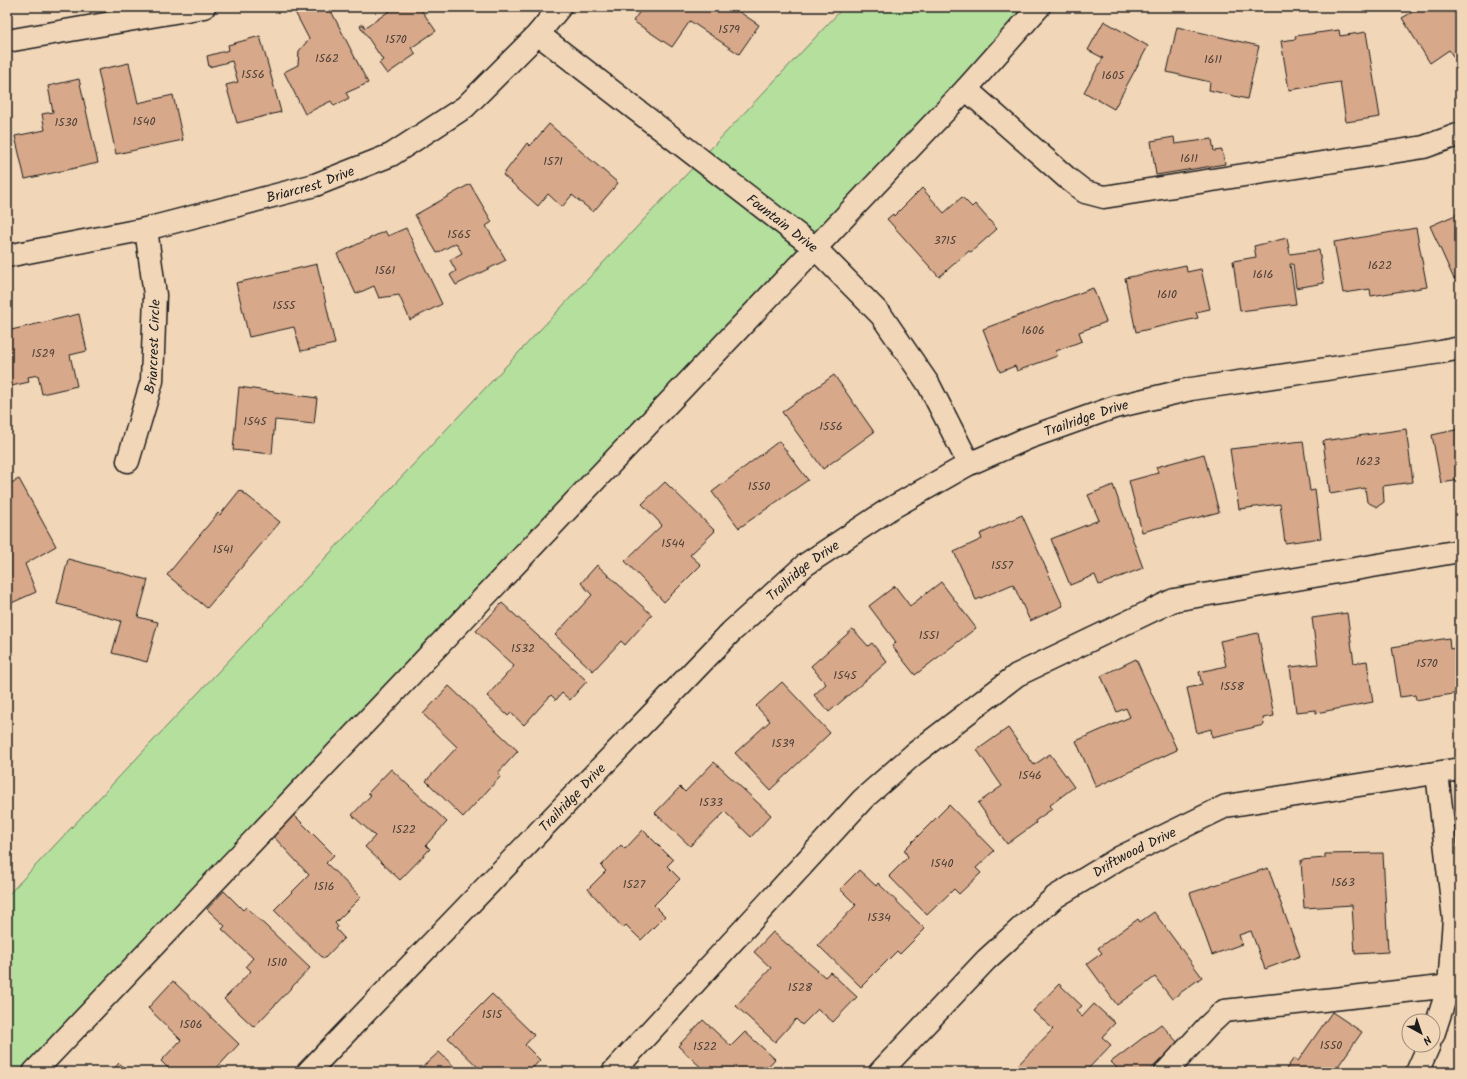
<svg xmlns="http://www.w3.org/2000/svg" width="1467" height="1079" viewBox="0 0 1467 1079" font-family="Kalam,sans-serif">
<rect width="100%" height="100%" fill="#f1d6b8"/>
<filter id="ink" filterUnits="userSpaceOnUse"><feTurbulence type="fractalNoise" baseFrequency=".025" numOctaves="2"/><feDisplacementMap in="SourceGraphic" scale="8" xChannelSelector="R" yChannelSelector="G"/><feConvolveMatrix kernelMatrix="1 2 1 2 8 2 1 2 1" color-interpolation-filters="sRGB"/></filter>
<g filter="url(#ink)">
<path fill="#b4df9d" stroke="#687e5c" d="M844,7H1034L26,1072H7V896Z"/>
<path fill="#d7a889" stroke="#1c1c1c" d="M305,7H329L368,83L346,93L349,98L334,106L331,101L305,114L284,72L298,65L299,51L309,39L295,12Z
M395,7H419L436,31L411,48L416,54L387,74L379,63L383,60L360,26L363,24L365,28Z
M643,7H732L759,25L739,54L690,21L672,47L633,21Z
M1421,7H1460V67L1449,50L1430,63L1402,18Z
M1104,21L1148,46L1114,109L1084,92L1103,58L1088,50Z
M1177,27L1259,46L1247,99L1209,90L1210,82L1167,72Z
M1339,30L1340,36L1366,32L1380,117L1346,122L1340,82L1289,90L1281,41L1296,39L1295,36Z
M260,36L281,112L237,123L226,85L238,82L232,61L209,67L207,56L229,50L228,45Z
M129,63L138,103L173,95L183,140L116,154L98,70Z
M79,79L98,163L25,179L15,136L45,130L42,114L53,112L48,86Z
M549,124L618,183L593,212L572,195L562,207L548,194L538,206L503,175L527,143L530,146Z
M1174,137L1175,144L1212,139L1214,151L1222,150L1225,164L1156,175L1151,141Z
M470,184L492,222L486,226L506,260L456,285L450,275L456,271L450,260L462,253L456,243L437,253L415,215Z
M922,188L944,213L962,197L972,207L975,204L997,229L971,252L969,251L939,277L887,219L893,214L894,216Z
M1460,213V276L1454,279L1430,226Z
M406,228L442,304L410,320L399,295L379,298L374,286L356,294L337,254L385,231L388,236Z
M1416,228L1427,287L1371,296L1370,289L1343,293L1334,242Z
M1287,238L1290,254L1319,250L1324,283L1296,288L1293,264H1290L1296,304L1240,311L1233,261L1256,257L1254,246Z
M317,264L335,344L301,351L294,327L249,337L236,283Z
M1186,265L1187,272L1201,269L1210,309L1196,312L1198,318L1136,332L1125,278Z
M1093,288L1106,322L1079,332L1082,341L1056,351L1057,356L1017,371L1015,366L1000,372L983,329Z
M79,314L87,351L70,355L77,386L42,394L38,375L28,377L29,382L7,387V331Z
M834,375L874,432L823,469L782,412Z
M239,387L317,398L314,424L275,420L272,454L233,450Z
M1406,429L1413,482L1383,486L1384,502L1377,507L1367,502L1365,488L1330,494L1323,441Z
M1460,429V480L1441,483L1432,435Z
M779,441L808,480L739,528L712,492Z
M1303,441L1310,491L1315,490L1321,538L1285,543L1280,504L1239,509L1230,449Z
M1204,454L1219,512L1142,532L1129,481L1158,473L1156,467Z
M19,479L56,546L25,564L36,592L7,605V485Z
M665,482L715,531L690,555L701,565L664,602L625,561L662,525L642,504Z
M1113,485L1143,568L1099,585L1095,575L1070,585L1051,539L1099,520L1088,495Z
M240,490L280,522L207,608L167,575L218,513L220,515Z
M1022,515L1063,606L1030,621L1013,584L976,600L954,552L982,539L980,534Z
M68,559L148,580L138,617L158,622L147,662L112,653L121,621L57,604Z
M597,565L652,615L625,645L621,641L593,671L555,635L592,595L581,583Z
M941,582L976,628L915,675L892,646L896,642L869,606L895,586L910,606Z
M502,603L587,681L570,700L562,693L556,700L551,695L524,725L511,713L508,716L487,696L514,666L476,631Z
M1347,613L1354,663L1367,661L1373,702L1316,713V710L1296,712L1290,667L1318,664L1312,618Z
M853,629L868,646L872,643L887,662L829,712L814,695L826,684L811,666Z
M1258,633L1274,716L1263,718L1264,725L1212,737L1211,729L1197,733L1187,688L1202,685L1199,672L1226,666L1220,641Z
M1449,638L1450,649L1460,647V678H1456L1459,693L1416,700L1415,695L1400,697L1392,647Z
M1136,659L1177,750L1096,787L1076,741L1130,717L1126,708L1117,712L1101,676Z
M782,682L830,733L770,790L735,753L770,721L756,706Z
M449,686L518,751L498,773L501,776L463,817L426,781L457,747L423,714Z
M1008,728L1034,765L1050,754L1074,787L1049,806L1052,809L1035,821L1036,823L1007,844L978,803L1002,786L977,750Z
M714,762L771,815L751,837L725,812L690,846L655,813L680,787L685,792Z
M391,769L447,822L426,845L430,849L400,880L365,847L375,836L352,815L371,795L368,793Z
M949,805L994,851L976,868L981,873L959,894L954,889L927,915L889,876L908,857L904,850Z
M294,815L334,855L326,863L361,897L335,923L338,927L336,929L344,938L324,959L274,910L309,875L273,836Z
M643,830L673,860L667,866L680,879L654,905L665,916L641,940L626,925L623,928L588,889L606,871L601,866L621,845L625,849Z
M1383,853L1388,952L1355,954L1352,905L1304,908L1301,860L1325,858V854Z
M1268,868L1300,956L1265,969L1251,931L1239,935L1242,944L1212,955L1190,893Z
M859,870L876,886L878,883L925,929L900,954L897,951L861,987L818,945L856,905L840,889Z
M224,891L243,910L246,907L310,968L254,1027L224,999L251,971L246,966L253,958L222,929L225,926L207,909Z
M1154,912L1202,977L1172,999L1155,977L1117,1005L1087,964L1102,953L1098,948L1138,919L1140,922Z
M773,932L825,977L830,972L857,997L833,1022L818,1009L802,1025L796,1019L775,1042L736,1006L771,968L754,952Z
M173,981L239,1044L213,1072H172L161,1061L181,1040L148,1008Z
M1059,984L1082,1006L1076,1011L1082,1017L1094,1004L1115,1023L1102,1037L1111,1045L1085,1072H1019L1015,1068L1053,1029L1033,1011Z
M492,994L534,1035L525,1045L540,1060L529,1072H513L508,1066L502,1072H483L448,1038Z
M1332,1012L1362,1032L1334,1072H1284L1294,1058L1298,1061Z
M703,1020L731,1046L745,1032L775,1059L763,1072H706L678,1046Z
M1161,1024L1178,1043L1148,1072H1112L1117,1068L1111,1062Z
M439,1052L460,1072H417Z
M119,1063L129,1072H111Z"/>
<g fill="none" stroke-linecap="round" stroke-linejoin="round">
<g stroke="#1c1c1c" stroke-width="25">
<g id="minor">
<path id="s1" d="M538,34L815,248L881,315L929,385L969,464"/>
<path d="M7,41L204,7"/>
<path d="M966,89L1067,178L1085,192L1104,197L1424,147L1460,134"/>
<path id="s2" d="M7,256L146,229L315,185L391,155L465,107L538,34L560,7"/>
<path id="s3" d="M128,461L152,381L155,295L146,229"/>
<path d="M1433,1035L1449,986L1454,919L1437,773"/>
<path d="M34,1072L966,89L1039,7"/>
<path id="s4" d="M308,1072L731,632L805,565L888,510L969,464L1028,438L1115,407L1191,389L1441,352L1460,348"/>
<path d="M613,1072L863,799L914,754L1017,675L1174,600L1460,551"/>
<path id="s5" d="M880,1072L986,960L1055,897L1121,857L1226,806L1460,769"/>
<path d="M1166,1072L1208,1026L1224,1011L1460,985"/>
<path d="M1417,1072L1429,1045"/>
</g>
</g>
<use href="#minor" stroke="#f1d6b8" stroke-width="22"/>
</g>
</g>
<g text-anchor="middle" stroke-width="4" stroke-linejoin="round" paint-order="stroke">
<g font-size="12" fill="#4b3f37">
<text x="729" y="33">1579</text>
<text x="396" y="43">1570</text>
<text x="327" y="62">1562</text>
<text x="1213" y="63">1611</text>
<text x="253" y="78">1556</text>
<text x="1113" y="79">1605</text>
<text x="144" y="125">1540</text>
<text x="66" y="126">1530</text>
<text x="1189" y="162">1611</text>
<text x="553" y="165">1571</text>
<text x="459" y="238">1565</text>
<text x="945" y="244">3715</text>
<text x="1380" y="269">1622</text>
<text x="385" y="274">1561</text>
<text x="1263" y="278">1616</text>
<text x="1167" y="298">1610</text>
<text x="284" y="309">1555</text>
<text x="1033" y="334">1606</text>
<text x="43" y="357">1529</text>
<text x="255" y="425">1545</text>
<text x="831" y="430">1556</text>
<text x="1368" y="465">1623</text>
<text x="759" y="490">1550</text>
<text x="673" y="547">1544</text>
<text x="223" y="553">1541</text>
<text x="1002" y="569">1557</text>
<text x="929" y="639">1551</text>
<text x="523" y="652">1532</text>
<text x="1427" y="667">1570</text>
<text x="845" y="679">1545</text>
<text x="1232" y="690">1558</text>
<text x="783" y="747">1539</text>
<text x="1030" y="779">1546</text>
<text x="711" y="806">1533</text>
<text x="404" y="833">1522</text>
<text x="942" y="867">1540</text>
<text x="1343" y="886">1563</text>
<text x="634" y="888">1527</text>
<text x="324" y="890">1516</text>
<text x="879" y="921">1534</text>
<text x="277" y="966">1510</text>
<text x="800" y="991">1528</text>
<text x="492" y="1018">1515</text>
<text x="191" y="1028">1506</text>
<text x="1331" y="1049">1550</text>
<text x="705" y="1050">1522</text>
</g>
<g font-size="14" fill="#1c1c1c" stroke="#f1d6b8">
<text dy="5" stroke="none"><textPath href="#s2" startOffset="312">Briarcrest Drive</textPath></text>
<text dy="5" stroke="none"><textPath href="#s1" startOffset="309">Fountain Drive</textPath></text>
<text dy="5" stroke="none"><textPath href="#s3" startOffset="118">Briarcrest Circle</textPath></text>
<text dy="5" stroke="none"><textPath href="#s4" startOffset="1029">Trailridge Drive</textPath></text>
<text dy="5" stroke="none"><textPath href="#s4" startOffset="705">Trailridge Drive</textPath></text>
<text dy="5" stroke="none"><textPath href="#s4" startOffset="381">Trailridge Drive</textPath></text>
<text dy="5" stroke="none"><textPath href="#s5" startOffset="339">Driftwood Drive</textPath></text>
</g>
</g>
<rect width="1467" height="1079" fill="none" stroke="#f1d6b8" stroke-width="24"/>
<rect x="12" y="12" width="1443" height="1055" fill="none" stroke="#1c1c1c" stroke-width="1.5" filter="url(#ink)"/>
<g transform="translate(1421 1033) rotate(140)"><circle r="19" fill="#f1d6b8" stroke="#9c8c7a"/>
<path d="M0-3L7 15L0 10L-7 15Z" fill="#1c1c1c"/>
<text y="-6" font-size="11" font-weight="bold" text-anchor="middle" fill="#1c1c1c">N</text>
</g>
</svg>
